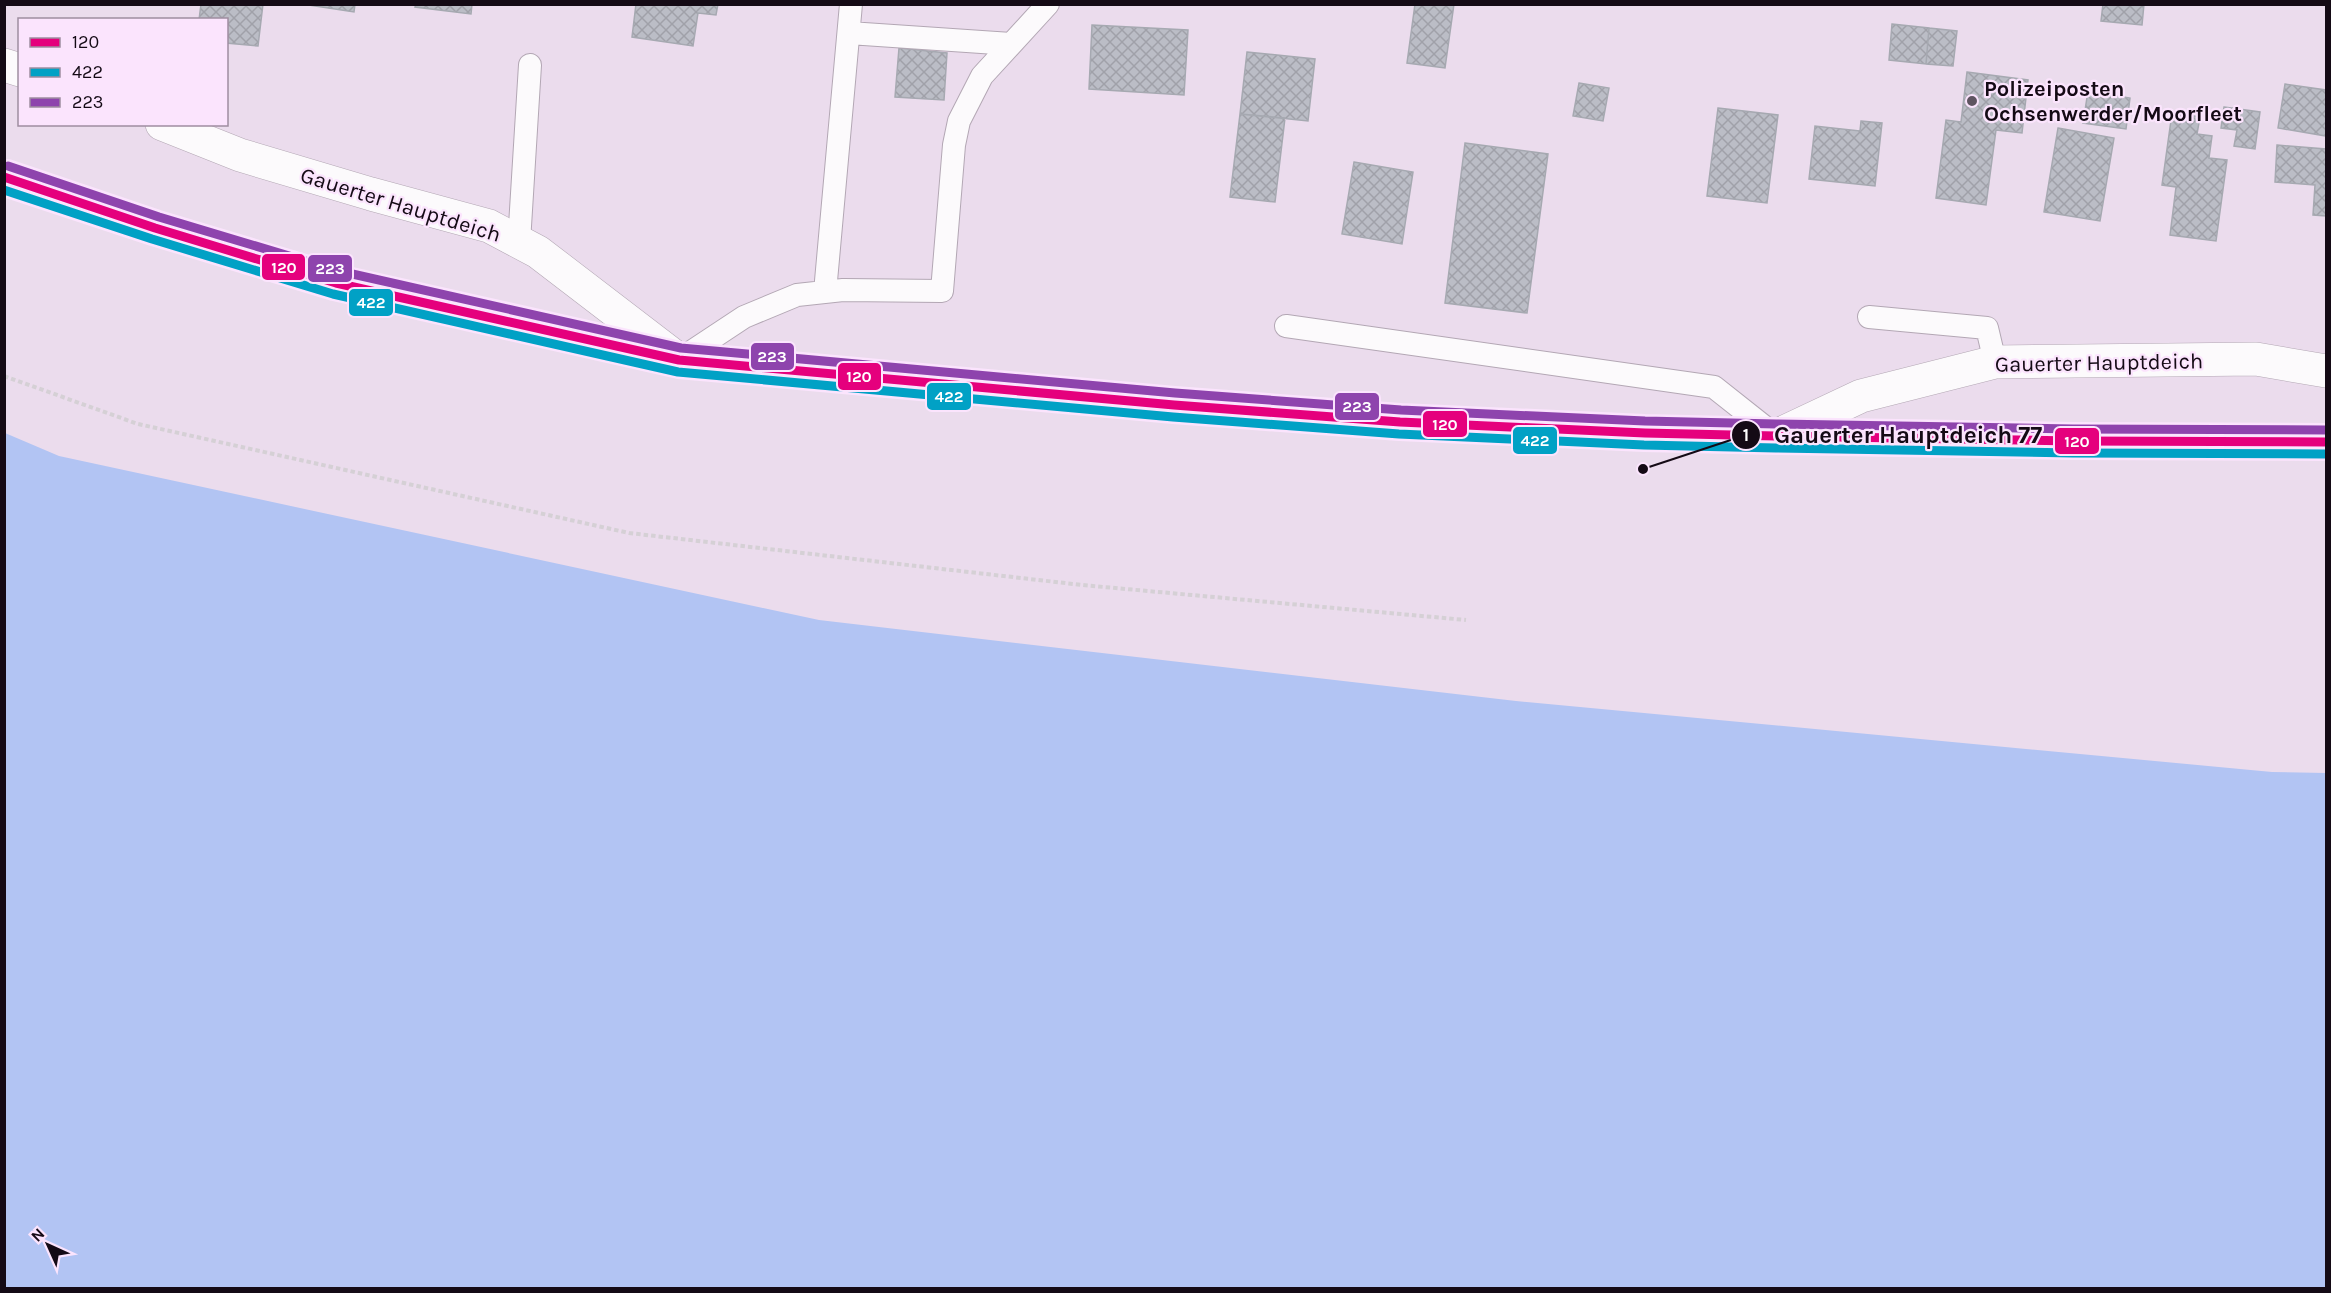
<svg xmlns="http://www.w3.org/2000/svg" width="2331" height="1293" viewBox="0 0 2331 1293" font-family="Karla,sans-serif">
<defs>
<pattern id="building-cross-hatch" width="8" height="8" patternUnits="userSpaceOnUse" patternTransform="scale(1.5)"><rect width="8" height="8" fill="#bbbdc6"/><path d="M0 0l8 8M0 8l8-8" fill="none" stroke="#a0a1a9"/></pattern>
</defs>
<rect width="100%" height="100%" fill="#ebdced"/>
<path fill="#b2c4f3" d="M5,433L59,456L819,620L1516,701L2272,772L2326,773V1288H5Z"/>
<path fill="url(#building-cross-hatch)" stroke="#a6a9b1" stroke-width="1.5" d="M201,4H263L258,46L226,43V20H199Z
M302,4H355L354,12Z
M416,4H472L471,14L415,7Z
M636,4H718L716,15L698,13L693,46L632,37Z
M1415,4H1454L1445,68L1407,63Z
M2103,4H2144L2142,25L2101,21Z
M1892,24L1929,28L1926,64L1889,60Z
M1092,25L1188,30L1184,95L1089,89Z
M1929,28L1957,31L1953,66L1926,64Z
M899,48L947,53L944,100L895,97Z
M1247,52L1315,59L1308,121L1240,114Z
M1967,72L2028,80L2022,133L1996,130L1986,205L1936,198L1946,120L1961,122Z
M1579,83L1609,88L1603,121L1573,116Z
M2285,84L2326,90V136L2278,128Z
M2088,91L2130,98L2126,129L2083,123Z
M2224,107L2260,112L2255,149L2234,146L2237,130L2221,128Z
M1718,108L1778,115L1767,203L1707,196Z
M2172,113L2200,117L2197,134L2212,136L2209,158L2227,160L2216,241L2170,235L2176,187L2162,185Z
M1240,114L1285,118L1275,202L1230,197Z
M1861,121L1882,123L1875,186L1809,179L1815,126L1860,131Z
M2058,128L2114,138L2100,221L2044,212Z
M1465,143L1548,154L1527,313L1445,303Z
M2277,145L2326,149V216L2313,215L2315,185L2275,182Z
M1354,162L1413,172L1402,244L1342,234Z"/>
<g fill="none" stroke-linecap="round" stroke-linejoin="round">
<g stroke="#b3a7b4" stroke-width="24">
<path id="lane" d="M849,33L1011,44
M519,242L530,65
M825,292L851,4
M1869,317L1987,328L1995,362
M1286,326L1714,387L1776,436
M679,360L744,317L797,295L843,290L942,291L954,145L959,121L982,76L1048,4"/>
</g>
<g stroke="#b3a7b4" stroke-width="34">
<path id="street" d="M4,65L20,70
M162,124L240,155L371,194L489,226L538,252L679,360
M1776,436L1861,396L1995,362L2256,359L2326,371"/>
</g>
<g stroke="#b3a7b4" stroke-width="34">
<path id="secondary" d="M4,177L155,228L336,283L679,360L1174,405L1400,422L1645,433L1776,436L2073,441L2326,442"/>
</g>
<path stroke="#d5d0d5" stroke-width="4" stroke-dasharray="4.5 3" stroke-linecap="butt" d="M4,376L138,424L629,533L1082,585L1466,620"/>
<use href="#lane" stroke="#fcfafc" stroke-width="22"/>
<use href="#street" stroke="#fcfafc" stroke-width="33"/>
<use href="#secondary" stroke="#fcfafc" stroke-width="33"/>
<g stroke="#fbe4fd" stroke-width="14">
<path id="bus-1" d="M4,177L155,228L336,283L679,360L1174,405L1400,422L1645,433L1776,436L2073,441L2326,442"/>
</g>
<g stroke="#fbe4fd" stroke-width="14">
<path id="bus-2" d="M4,190L152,239L333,294L678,372L1173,417L1399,434L1644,445L1776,448L2073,453L2326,454"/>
</g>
<g stroke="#fbe4fd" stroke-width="14">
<path id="bus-3" d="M8,166L159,217L339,271L681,348L1175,393L1401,410L1645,421L1776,424L2073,429L2326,430"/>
</g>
<use href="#bus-1" stroke="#e5007d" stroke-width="9"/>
<use href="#bus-2" stroke="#01a1c5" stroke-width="9"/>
<use href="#bus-3" stroke="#8e44ad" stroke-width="9"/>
</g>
<circle fill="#5f5461" stroke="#fbe4fd" stroke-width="2" cx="1972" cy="101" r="6"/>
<g text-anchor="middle" stroke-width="4.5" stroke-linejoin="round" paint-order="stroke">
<g font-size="22" font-weight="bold" fill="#140a15" stroke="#fbe4fd" text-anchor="start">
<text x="1984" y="96">Polizeiposten<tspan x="1984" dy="25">Ochsenwerder/Moorfleet</tspan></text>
</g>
<g font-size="22" fill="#140a15" stroke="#fbe4fd">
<text transform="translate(401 204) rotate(17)" y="8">Gauerter Hauptdeich</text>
<text transform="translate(2099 362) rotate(-1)" y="8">Gauerter Hauptdeich</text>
</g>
</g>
<path fill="none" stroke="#140a15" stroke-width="2" d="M1643 469L1746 435"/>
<g fill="#140a15" stroke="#fbe4fd" stroke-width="2">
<circle cx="1643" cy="469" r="6"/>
<circle cx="1746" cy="435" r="15"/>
</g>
<g font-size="18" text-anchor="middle" font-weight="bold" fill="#fff">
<text x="1746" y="441">1</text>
</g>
<g font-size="24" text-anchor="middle" font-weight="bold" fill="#140a15" stroke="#fbe4fd" stroke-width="4.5" stroke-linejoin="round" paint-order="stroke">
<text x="1908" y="443">Gauerter Hauptdeich 77</text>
</g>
<g stroke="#fbe4fd" stroke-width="2">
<rect x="261" y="253" width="45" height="28" rx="6" fill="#e5007d"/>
<rect x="307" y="254" width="46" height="29" rx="6" fill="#8e44ad"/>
<rect x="348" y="288" width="46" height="29" rx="6" fill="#01a1c5"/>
<rect x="750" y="342" width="45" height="29" rx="6" fill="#8e44ad"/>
<rect x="837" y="362" width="45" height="29" rx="6" fill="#e5007d"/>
<rect x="926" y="382" width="46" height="29" rx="6" fill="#01a1c5"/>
<rect x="1334" y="392" width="46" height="29" rx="6" fill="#8e44ad"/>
<rect x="1422" y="410" width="46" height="28" rx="6" fill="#e5007d"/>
<rect x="1512" y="426" width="46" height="29" rx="6" fill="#01a1c5"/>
<rect x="2054" y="427" width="46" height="28" rx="6" fill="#e5007d"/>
</g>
<g font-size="16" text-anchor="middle" font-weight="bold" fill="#fff">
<text x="284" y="273">120</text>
<text x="330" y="274">223</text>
<text x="371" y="308">422</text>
<text x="772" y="362">223</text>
<text x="859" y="382">120</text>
<text x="949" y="402">422</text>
<text x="1357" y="412">223</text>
<text x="1445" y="430">120</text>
<text x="1535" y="446">422</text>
<text x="2077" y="447">120</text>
</g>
<rect width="2331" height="1293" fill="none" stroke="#140a15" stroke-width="12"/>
<rect x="18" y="18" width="210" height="108" fill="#fbe4fd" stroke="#9f8da0" stroke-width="1.5"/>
<rect x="30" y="38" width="30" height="9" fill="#e5007d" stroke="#9f8da0" stroke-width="1.5"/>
<text x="72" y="48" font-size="18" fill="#140a15">120</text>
<rect x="30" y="68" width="30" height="9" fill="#01a1c5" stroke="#9f8da0" stroke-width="1.5"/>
<text x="72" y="78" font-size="18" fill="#140a15">422</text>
<rect x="30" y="98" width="30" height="9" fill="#8e44ad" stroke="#9f8da0" stroke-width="1.5"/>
<text x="72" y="108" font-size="18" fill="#140a15">223</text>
<g transform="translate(48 1245) rotate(315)" stroke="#fbe4fd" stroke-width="4.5" paint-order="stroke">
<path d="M0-4.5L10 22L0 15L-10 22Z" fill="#140a15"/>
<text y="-9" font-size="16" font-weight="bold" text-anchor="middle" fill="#140a15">N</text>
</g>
</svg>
